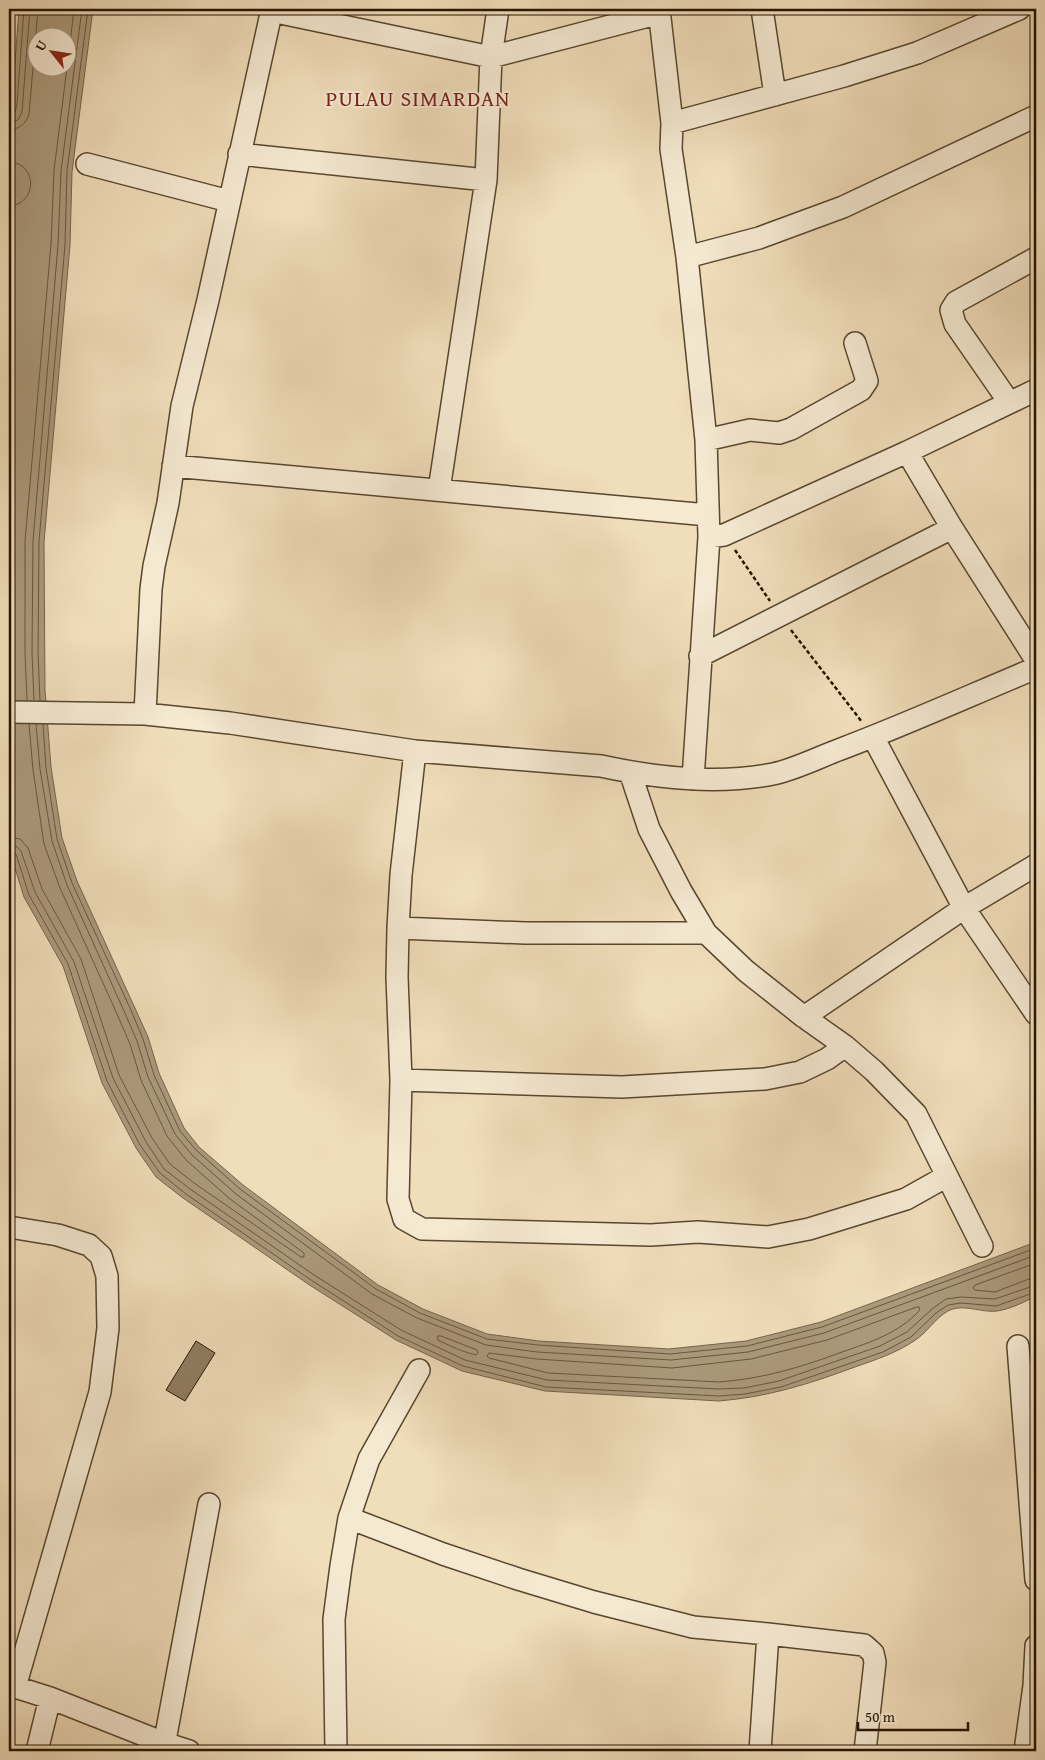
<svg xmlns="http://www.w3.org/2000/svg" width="1045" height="1760" viewBox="0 0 1045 1760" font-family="'Gentium Book Plus',serif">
<rect width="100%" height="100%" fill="#f0ddba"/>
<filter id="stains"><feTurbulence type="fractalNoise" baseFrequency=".004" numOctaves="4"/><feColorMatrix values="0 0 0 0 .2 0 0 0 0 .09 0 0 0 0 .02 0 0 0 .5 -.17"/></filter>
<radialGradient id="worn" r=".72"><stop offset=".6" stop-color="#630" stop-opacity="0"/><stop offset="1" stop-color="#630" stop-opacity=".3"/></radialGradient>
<path fill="#ab997b" stroke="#75644a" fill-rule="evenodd" d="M19,9H93L72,172L70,245L44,542L45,690L51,767L62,838L77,881L134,1006L148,1037L159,1073L184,1128L199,1147L243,1185L378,1285L423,1309L487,1334L539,1341L669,1349L746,1341L821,1322L1036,1242V1296C1024,1302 1011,1309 997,1311C981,1313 963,1303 948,1311C935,1318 927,1333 914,1341C896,1353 875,1360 855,1367C809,1384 768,1397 719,1401L545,1391L462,1371L396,1340L308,1284L183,1198L156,1177L136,1148L102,1083L63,966L24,897L9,849V202L12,181H9V123L12,103ZM38,38H68V68H38Z"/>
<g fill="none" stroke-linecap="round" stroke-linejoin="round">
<path stroke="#68573e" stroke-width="1" d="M68,61L74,9
M9,116L15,113L17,104L24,9
M9,122L18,120L22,112L30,9
M9,130C19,129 26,124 29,114L38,9
M9,162C39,163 37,205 9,206
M27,700L25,653V541L51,244L54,170L67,68
M34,700L32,653L33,541L58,245L61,171L82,9
M40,701L38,653L39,541L65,245L67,171L88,9
M36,724L40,769L52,841L67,885L124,1011L137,1041L148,1077L175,1134L192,1155L236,1194L372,1294L417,1318L486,1345L537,1352L671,1360L748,1352L824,1333L1036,1255
M43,724L46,768L57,839L72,883L130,1008L143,1039L154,1075L180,1131L196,1150L240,1189L376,1289L420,1313L487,1339L538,1345L670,1354L747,1346L822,1327L1036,1248
M9,837L20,839L28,848L42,889L81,959L119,1075L152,1138L170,1164L194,1183L301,1257H304V1253L230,1199L186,1160L167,1136L141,1080L130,1044L117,1014L60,888L44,844L33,770L29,724
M9,844L16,846L21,851L35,892L74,962L113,1078L146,1142L164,1169L190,1189L314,1275L401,1330L465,1360L547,1380L719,1389L744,1388L779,1381L880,1346L907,1332L932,1309L946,1299L961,1297L995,1299L1036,1285
M9,850L13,851L16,854L29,895L68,964L107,1081L140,1145L160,1173L186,1194L311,1280L398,1336L463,1366L546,1387L719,1396L745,1394L781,1387L883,1352L911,1337L936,1313L948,1305L961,1303L996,1306L1036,1292
M1036,1263L975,1285L973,1288L975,1290L995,1292L1029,1279L1036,1278
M917,1307H919L920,1310C899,1333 871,1342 842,1352C802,1367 762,1379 719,1382L548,1373L489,1358L487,1356L489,1353L537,1359L672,1368L751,1359L827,1340Z
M438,1336H441L477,1350L478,1353L476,1355C463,1352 450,1346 438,1340Z"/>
</g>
<path fill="#8f7d61" stroke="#251500" d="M196,1341L215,1353L185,1401L166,1390Z"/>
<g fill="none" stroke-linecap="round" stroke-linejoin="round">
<g stroke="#58472e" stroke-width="24">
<path id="minor" d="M659,9L672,123L671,149L687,257L706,440L709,537L693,779
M762,9L775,95
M271,11L491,57L660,13
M672,123L844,76L917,53L1019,9
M239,154L486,180
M87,164L229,201
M687,257L759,238L843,207L1036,116
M1009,402L955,324L951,310L956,302L1036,258
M706,440L750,430L779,433L791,429L861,390L867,381L855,343
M907,452L952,528L1036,660
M173,466L708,515
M439,490L486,180L491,57L498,9
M709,537L724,535L907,452L1036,390
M700,656L952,528
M9,712L145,714L230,723L415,751L601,766C656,778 717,785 773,774C796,769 819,757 841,749C907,724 971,695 1036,668
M145,714L151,589L154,566L168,503L182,406L208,300L272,9
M873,737L964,908L1036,1014
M415,751L401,875L398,928L397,977L401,1080L398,1199L404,1219L422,1229L651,1235L698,1232L768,1237L809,1229L906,1199L947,1176
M630,772L649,829L681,891L706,933L746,971L804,1017L845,1046L874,1071L916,1114L982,1246
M398,928L525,933H706
M804,1017L964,908L1036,865
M401,1080L622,1087L765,1079L800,1072L827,1059L845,1046
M9,1227L58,1235L89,1245L101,1256L107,1276L108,1328L100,1392L15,1687
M1018,1346L1036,1580
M349,1518L443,1554L518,1579L594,1602L693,1627L768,1634L864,1645L873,1653L875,1662L865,1751
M9,1685L50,1698L164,1743L189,1751
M37,1751L50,1698
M163,1751L209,1504
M336,1751L334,1619L341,1566L349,1518L369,1459L419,1370
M760,1751L768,1634
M1025,1751L1034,1686L1036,1646"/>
</g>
<path stroke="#251500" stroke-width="2.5" stroke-dasharray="4 2.5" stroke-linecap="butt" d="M735,550L770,601
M791,630L862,722"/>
<use href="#minor" stroke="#f5e9d2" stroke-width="21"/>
</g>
<g text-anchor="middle" stroke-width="4" stroke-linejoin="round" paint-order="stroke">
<g font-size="22" letter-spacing="1" fill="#7a1f14" stroke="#f5e9d2">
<text x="418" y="106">PULAU SIMARDAN</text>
</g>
</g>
<rect width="1045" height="1760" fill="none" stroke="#f0ddba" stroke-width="30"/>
<rect x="10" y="10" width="1025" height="1740" fill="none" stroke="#251500" stroke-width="2.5"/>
<rect x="15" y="15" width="1015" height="1730" fill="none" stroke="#251500"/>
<g transform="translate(52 52) rotate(300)"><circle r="24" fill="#f5e9d2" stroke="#a2947e"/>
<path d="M0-4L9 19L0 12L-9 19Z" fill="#8f2418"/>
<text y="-8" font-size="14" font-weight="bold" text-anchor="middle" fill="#251500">U</text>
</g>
<path d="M858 1722v8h110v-8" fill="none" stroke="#251500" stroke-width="2.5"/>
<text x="865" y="1722" font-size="15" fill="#251500" stroke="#f5e9d2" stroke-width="4" paint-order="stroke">50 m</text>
<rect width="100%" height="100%" filter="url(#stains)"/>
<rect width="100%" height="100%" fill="url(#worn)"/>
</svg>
